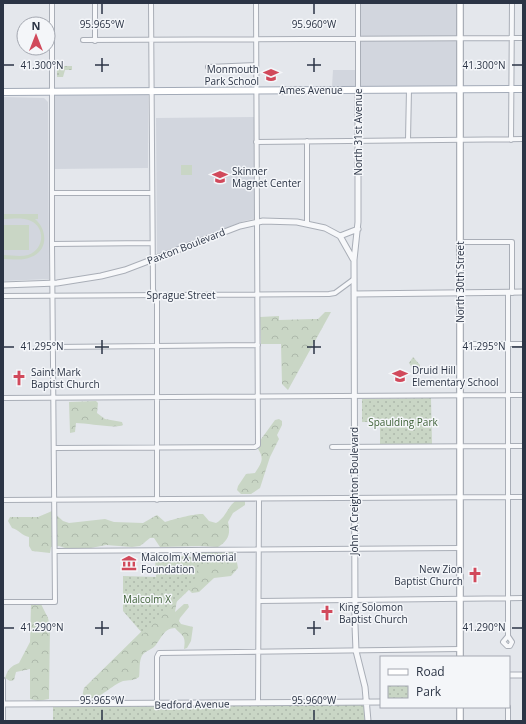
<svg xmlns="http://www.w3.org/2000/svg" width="526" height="724" viewBox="0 0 526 724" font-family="'Open Sans',sans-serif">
<defs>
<pattern id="forest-crowns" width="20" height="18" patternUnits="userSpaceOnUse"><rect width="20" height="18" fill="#c9d6c5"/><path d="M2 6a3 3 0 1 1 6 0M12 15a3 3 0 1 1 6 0" fill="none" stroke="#adb8ab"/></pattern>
<pattern id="park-dots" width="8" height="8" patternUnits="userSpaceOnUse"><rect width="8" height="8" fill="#c9d6c5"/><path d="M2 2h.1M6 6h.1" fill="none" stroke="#adb8ab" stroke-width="1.8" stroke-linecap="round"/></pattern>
</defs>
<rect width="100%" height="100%" fill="#e4e7ec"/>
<path fill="#d2d6de" d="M360,3H456V86L332,87L333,70H359Z
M55,94H148V168L54,169Z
M3,97L44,98L48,102L49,279L3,281Z
M254,117V219L244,221L157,255L156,118Z"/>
<path fill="url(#forest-crowns)" d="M325,312H331L288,390L282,384L281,344H261L260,317L279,316V320L313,319H318Z
M96,401L98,403L97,413L105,419L122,422L123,425C116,429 87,423 76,423L75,432L70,433L69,402Z
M279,419L282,421V425L277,435L279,439L270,457L260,488L251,494H241L237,490L238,486L246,474L255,473C263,461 264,458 257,447L259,442L275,420Z
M237,500L245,501V505L233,513L228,522C231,534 228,541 218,547L199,546L160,547L154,538H150L140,546L132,547L106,545L86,549L65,548L59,546L51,547L50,553L32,551L29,546V537C22,536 18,529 12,528L8,521L10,517H38L52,511L63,521L69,523L105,519L114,522L143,523L157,515L165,522C173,519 197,513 203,514L209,521L216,523C226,518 228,505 237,500Z
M204,551L235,552L238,568L231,576L214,578L199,592L192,593L188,589C190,576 189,556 204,551Z
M177,600L175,612L184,604H188L189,607L180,618L179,621L181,624L193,627L191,641L187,648L184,649C186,635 183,637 175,628C164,628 161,639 155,646C150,651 143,651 141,658C139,664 140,672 139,677C133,681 129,680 123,681C109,686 99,703 82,697L84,688L147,626Z
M31,604H41L48,618L50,627L49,699L38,701L30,699V669L16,672L14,680L10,681L5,678C8,669 11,666 19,663L30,642Z"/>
<path fill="url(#park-dots)" d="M57,66H72V70H65L63,77H57Z
M413,357L420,365V370L414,371L409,363Z
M431,398L432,444H380V422H362V399Z
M186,556L201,559L192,587L143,634L123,611V576L156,577L155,557Z
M360,704L364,706L367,721H53V706Z"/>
<path fill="#c9d6c5" d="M181,165H192V175H181Z
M3,214H38V219H35C48,230 48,251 31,257C23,261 12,259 3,259V255C11,255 20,257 28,255C44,250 46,228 31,221C23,217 12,219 3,219Z
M3,225H29V250H3Z"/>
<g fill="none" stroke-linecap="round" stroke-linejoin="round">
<g stroke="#a9aeb7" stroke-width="6">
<path id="minor" d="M95,3V41
M151,3L153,290L157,299V500
M358,3V90
M83,40L523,38
M208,67L256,65
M408,140L409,89
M511,140L512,3
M307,141V223
M256,142L523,139
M52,193H152
M460,242H512V293
M52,244L152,243
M3,296L329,294L335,293L354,279
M460,344H523
M54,347L258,345
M3,398L523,395
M332,447L523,446
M55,448L255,447L258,445L256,3
M3,500L523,497
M55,551L460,548
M259,601L523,598
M3,602H55L52,244V3
M508,636L503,642L507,646H510L512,642L508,636V293
M3,680V721
M258,703L259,499
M157,704V657L159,653L460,649
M508,707V721"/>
</g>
<g stroke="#a9aeb7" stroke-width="7">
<path id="tertiary" d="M358,90V222L354,260L355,625L356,651L365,687L368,721
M340,236L358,229
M3,285L57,283L101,276L125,270L240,226L263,221L297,222L325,228L340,236L353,259
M354,294L523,292
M509,675H523
M3,704L381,702"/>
</g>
<g stroke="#a9aeb7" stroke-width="8">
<path id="secondary" d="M460,3V657
M460,707V721"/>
</g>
<g stroke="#a3abb8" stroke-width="8">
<path id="primary" d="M3,92L523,89"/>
</g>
<use href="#minor" stroke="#f7f8fa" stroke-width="4"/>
<use href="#tertiary" stroke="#f7f8fa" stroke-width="5"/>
<use href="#secondary" stroke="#fff" stroke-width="5.5"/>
<use href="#primary" stroke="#fff" stroke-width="6"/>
</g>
<path fill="none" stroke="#2b3445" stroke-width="1.5" d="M102,4V14M314,4V14M102,58V72M314,58V72M4,65H14M95,65H109M307,65H321M512,65H522M102,340V354M314,340V354M4,347H14M95,347H109M307,347H321M512,347H522M102,621V635M314,621V635M4,628H14M95,628H109M307,628H321M512,628H522M102,710V720M314,710V720"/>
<defs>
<g id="school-bare" transform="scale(1.2)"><path d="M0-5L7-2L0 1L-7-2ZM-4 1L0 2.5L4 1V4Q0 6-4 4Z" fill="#d1495b" stroke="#f4f6f9" stroke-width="2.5" paint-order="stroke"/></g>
<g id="church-bare" transform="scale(1.2)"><path d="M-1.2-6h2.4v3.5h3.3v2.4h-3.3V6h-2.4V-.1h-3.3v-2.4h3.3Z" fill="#d1495b" stroke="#f4f6f9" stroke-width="2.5" paint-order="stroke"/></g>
<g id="museum-bare" transform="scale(1.2)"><path d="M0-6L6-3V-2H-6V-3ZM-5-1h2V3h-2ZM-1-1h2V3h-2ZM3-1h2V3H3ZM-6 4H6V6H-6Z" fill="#d1495b" stroke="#f4f6f9" stroke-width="2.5" paint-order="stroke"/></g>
</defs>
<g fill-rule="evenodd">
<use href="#school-bare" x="271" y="75"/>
<use href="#school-bare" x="220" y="177"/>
<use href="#school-bare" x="400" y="376"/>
<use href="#church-bare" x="19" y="378"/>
<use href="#museum-bare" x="129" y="563"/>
<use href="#church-bare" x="475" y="575"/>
<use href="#church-bare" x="327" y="613"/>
</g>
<g text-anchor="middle" stroke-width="3" stroke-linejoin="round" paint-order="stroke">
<g font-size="10" fill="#2b3445" stroke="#f4f6f9" text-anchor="start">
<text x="259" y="73" text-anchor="end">Monmouth<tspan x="259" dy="12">Park School</tspan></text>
<text x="232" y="175">Skinner<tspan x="232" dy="12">Magnet Center</tspan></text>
<text x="412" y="374">Druid Hill<tspan x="412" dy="12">Elementary School</tspan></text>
<text x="31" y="376">Saint Mark<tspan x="31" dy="12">Baptist Church</tspan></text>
<text x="141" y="561">Malcolm X Memorial<tspan x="141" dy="12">Foundation</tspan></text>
<text x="463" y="573" text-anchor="end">New Zion<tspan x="463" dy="12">Baptist Church</tspan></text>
<text x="339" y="611">King Solomon<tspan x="339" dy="12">Baptist Church</tspan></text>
</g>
<g font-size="10" fill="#2b3445" stroke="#f4f6f9">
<text x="311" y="94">Ames Avenue</text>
<text transform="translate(358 132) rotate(-90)" y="4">North 31st Avenue</text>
<text transform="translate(186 246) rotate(-21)" y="4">Paxton Boulevard</text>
<text transform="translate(460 282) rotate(-90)" y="4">North 30th Street</text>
<text x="181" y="299">Sprague Street</text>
<text transform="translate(354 491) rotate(-90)" y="4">John A Creighton Boulevard</text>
<text transform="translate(192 704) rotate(-1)" y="4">Bedford Avenue</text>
</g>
<g font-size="10" fill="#3f6138" stroke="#f4f6f9">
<text x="403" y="426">Spaulding Park</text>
<text x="147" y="603">Malcolm X</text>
</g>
</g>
<g font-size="10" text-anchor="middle" fill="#2b3445" stroke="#f4f6f9" stroke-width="3" stroke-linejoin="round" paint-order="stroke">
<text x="102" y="28">95.965°W</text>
<text x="314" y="28">95.960°W</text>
<text x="42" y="69">41.300°N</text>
<text x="484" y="69">41.300°N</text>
<text x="42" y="350">41.295°N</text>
<text x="484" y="350">41.295°N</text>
<text x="42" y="631">41.290°N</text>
<text x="484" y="631">41.290°N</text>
<text x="102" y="704">95.965°W</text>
<text x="314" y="704">95.960°W</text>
</g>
<rect width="526" height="724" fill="none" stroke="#2b3445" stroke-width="8"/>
<rect x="380" y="656" width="130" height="52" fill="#f4f6f9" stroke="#a4a8b1"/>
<rect x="388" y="669" width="20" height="6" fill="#ffffff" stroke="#a4a8b1"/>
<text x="416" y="676" font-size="12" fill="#2b3445">Road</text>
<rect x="388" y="686" width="20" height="12" fill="url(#park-dots)" stroke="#a4a8b1"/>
<text x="416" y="696" font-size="12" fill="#2b3445">Park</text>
<g transform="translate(36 36)"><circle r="19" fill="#f4f6f9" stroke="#a4a8b1"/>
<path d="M0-3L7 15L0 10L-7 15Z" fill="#d1495b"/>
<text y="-6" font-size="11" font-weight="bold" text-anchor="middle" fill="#2b3445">N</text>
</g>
</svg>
